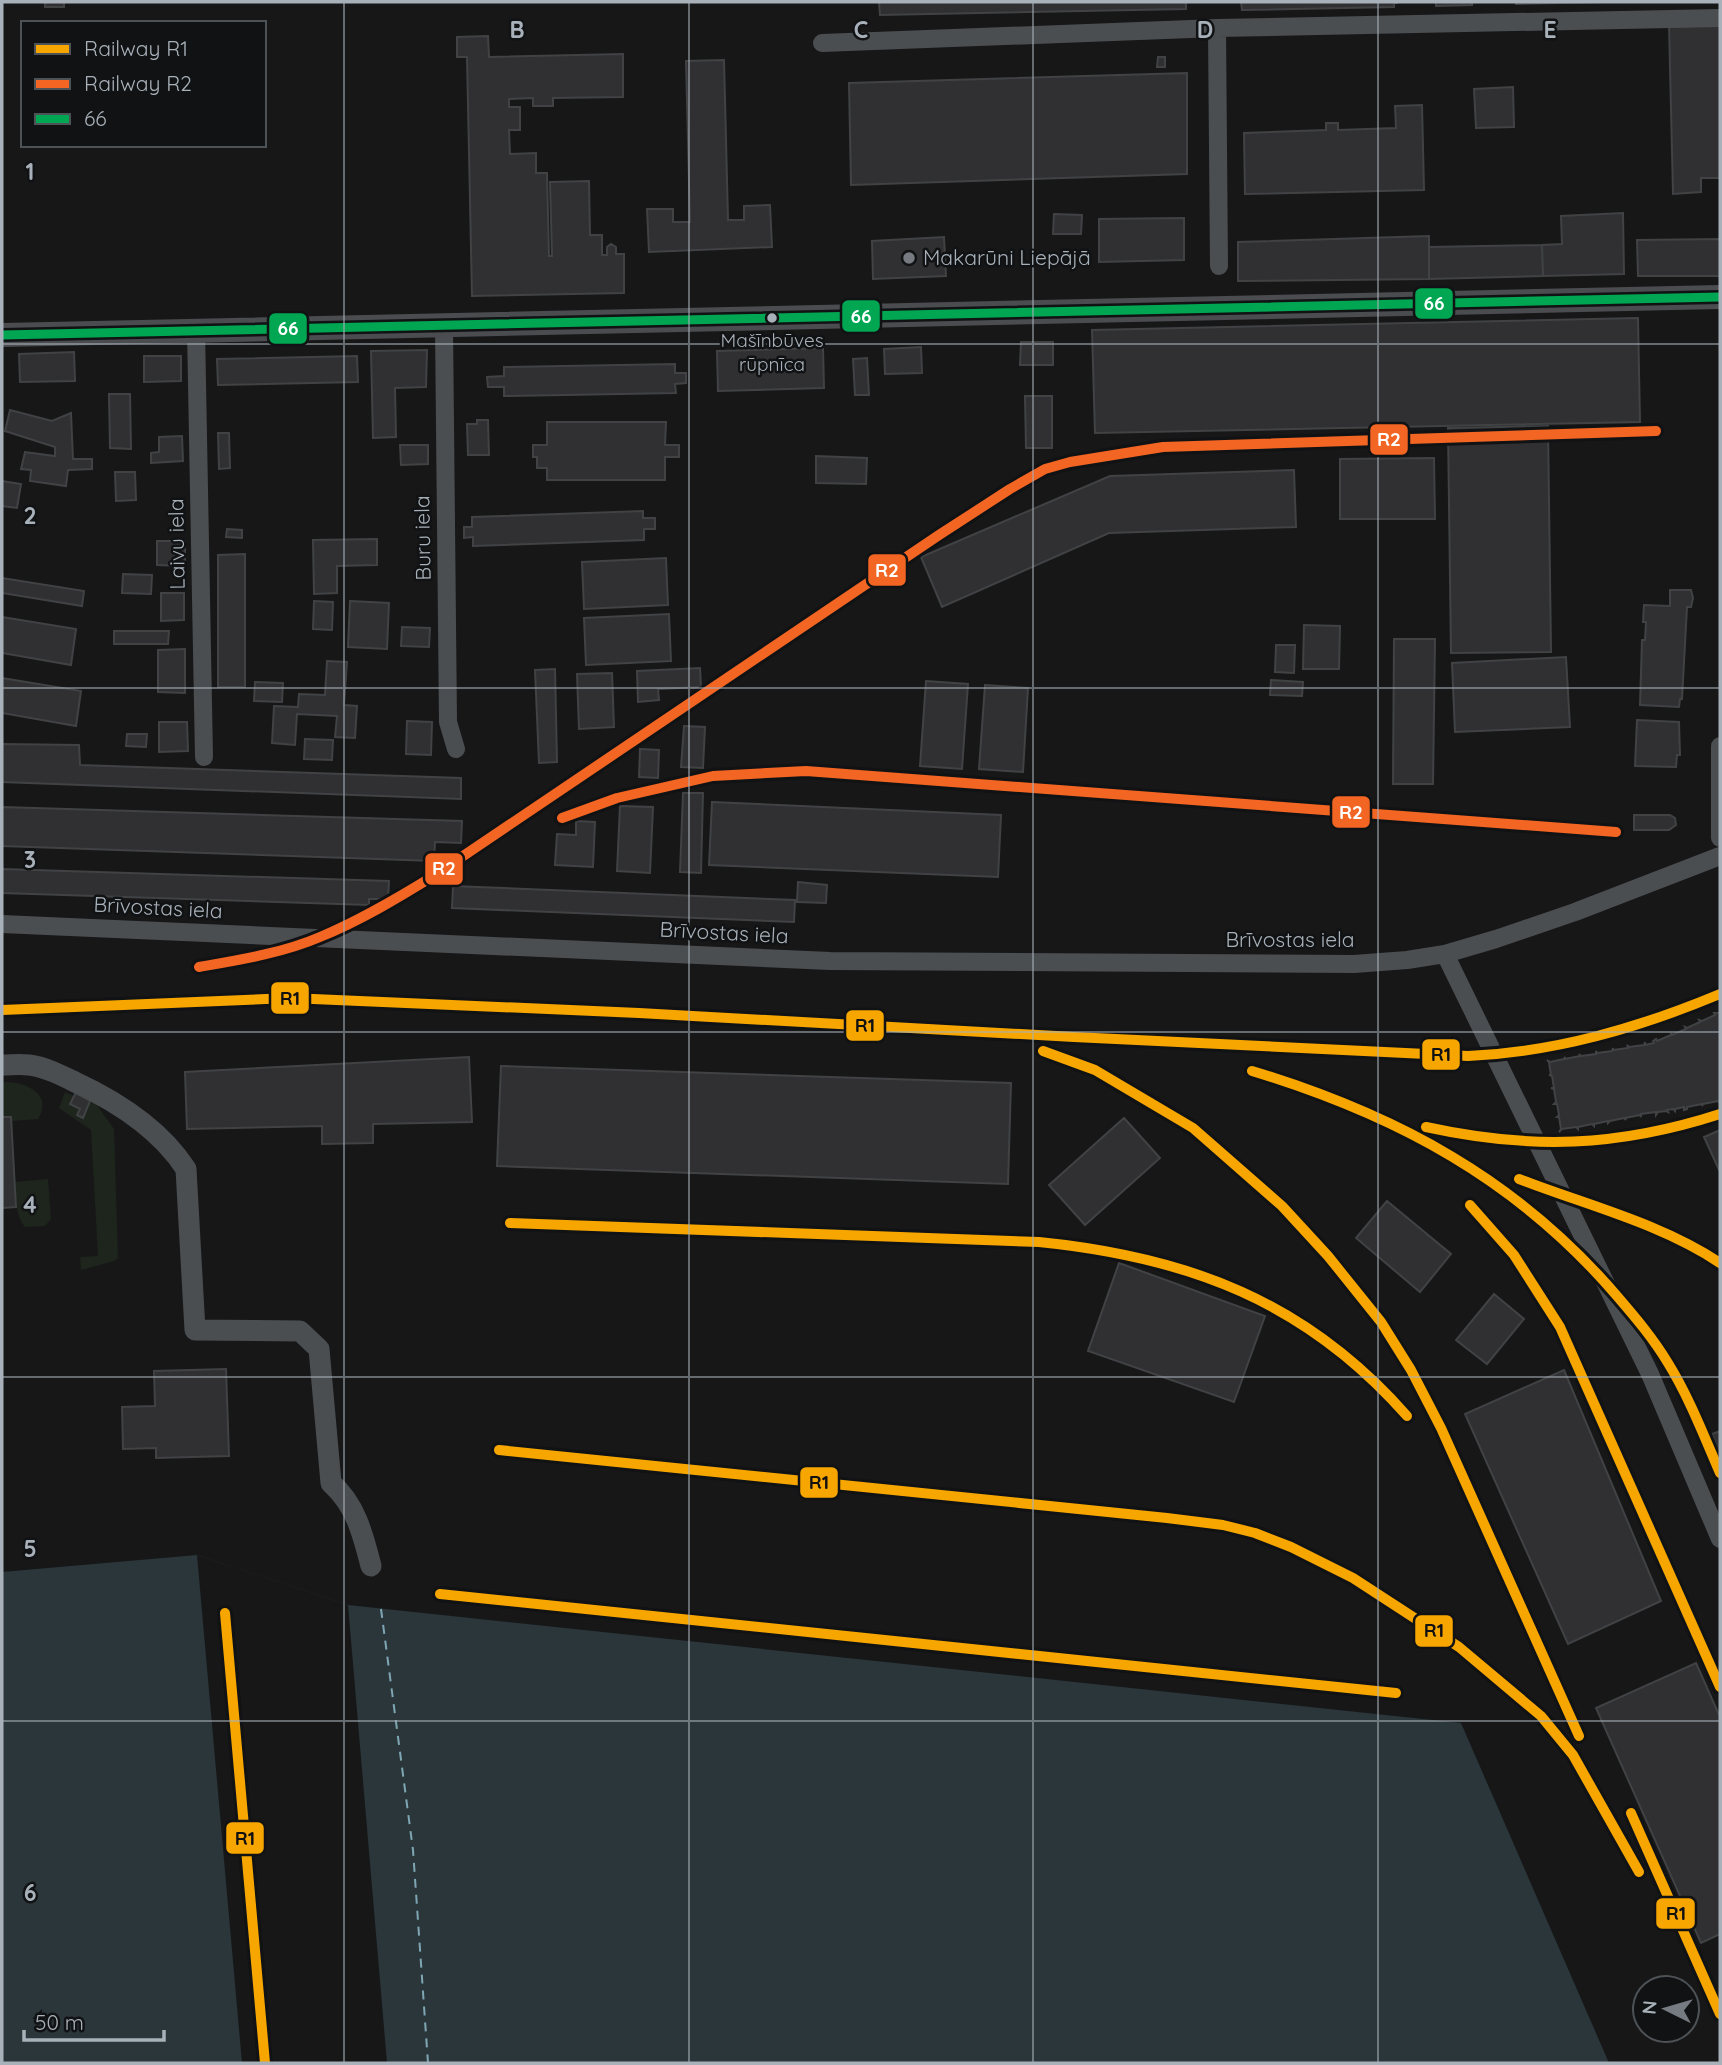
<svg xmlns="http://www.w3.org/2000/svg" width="1722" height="2065" viewBox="0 0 1722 2065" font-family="Quicksand,sans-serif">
<rect width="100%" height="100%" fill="#171718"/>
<path fill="#1e251d" d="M2,1082C24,1081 54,1093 38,1119L12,1121L11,1117H2Z
M65,1092L74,1096L70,1104L80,1109L78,1115L83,1118L90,1101H94L114,1129L118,1258L114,1261L81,1270L80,1257L98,1256L91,1130L59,1108Z
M48,1179L51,1219L45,1226L25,1227C15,1215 16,1198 15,1182Z"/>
<path fill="#2a363a" d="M197,1555L348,1605L1461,1723L1609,2063H2V1572Z"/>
<path fill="#171718" d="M197,1555L348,1605L387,2063H242Z"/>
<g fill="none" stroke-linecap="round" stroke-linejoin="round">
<path stroke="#7fa6b4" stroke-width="2" stroke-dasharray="9 7" stroke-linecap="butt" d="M381,1609L413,1850L428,2063"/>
</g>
<path fill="#303032" stroke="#404244" stroke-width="2" d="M45,2H64V7H45Z
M879,2H1186V9L880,15Z
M1241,2H1397V3H1394V7L1242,10Z
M1436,2H1472V5L1436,6Z
M1516,2H1603L1516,4Z
M1720,22V178H1701V192L1673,194L1669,24Z
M488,36L489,57L623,54V97L553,98V106H533V98L509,99V107H520V130H509L510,154L536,153V173H547L549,256H552L550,182L589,181L590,235H602V255H607V247L611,244L616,247V254H624V293L472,296L467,57H457V37Z
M1158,57H1165V67H1157Z
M724,60L728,220H744V206L770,205L772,247L649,252L647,209H673V222H690L686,61Z
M1187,73V174L851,185L849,83Z
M1513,87L1514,127L1476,128L1474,89Z
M1422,105L1424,190L1245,194L1244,133L1326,130V123H1338V130L1396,128L1395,106Z
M1623,213L1624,274L1543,276L1542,245L1562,244L1561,216Z
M1054,214L1082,215L1081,234H1053Z
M1184,218V260L1099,262V219Z
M1429,236V279L1238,281V242Z
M944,237L946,276L873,279L872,241Z
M1720,239V276H1638L1637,240Z
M1542,245L1543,276L1429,279V247Z
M1638,318L1640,422L1095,433L1092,330Z
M1021,342H1053V365H1020Z
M921,347L922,373L885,374L884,349Z
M823,348L824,388L718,391L717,351Z
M427,350L426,387L395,388L396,437L373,438L371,351Z
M74,352L75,381L20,382L19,354Z
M144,356H181V381L144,382Z
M357,356L358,382L218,385L217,359Z
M867,358L869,395H855L853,359Z
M675,364V373H686V383L675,384L676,393L504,396V387H488L487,377L504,376V367Z
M109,394H130L131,449L110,448Z
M1025,396H1052V448H1026Z
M10,410L52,421L71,413L73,459H92V469L68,470L66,486L30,481L31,470L21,469L25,452L55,456V447L5,431Z
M477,420H488L489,455H468L467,424H477Z
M547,422H666L665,445H679V457H665V480H547V468H537V457H533V445H547Z
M1548,426L1551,652L1451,653L1448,428Z
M218,433H229L230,468L219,469Z
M182,436L183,461L151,463V453L159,452V437Z
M400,445H428V464L401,465Z
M816,456L867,458L866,484L816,483Z
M1434,458L1435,519H1340V459Z
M1294,470L1296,527L1109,533L942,607L921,557L1110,476Z
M115,472H135L136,500L116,501Z
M2,481L21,484L17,508L2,506Z
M643,511V518H655V529H644V540L473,546V537L464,538V527H472V517Z
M227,529L242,530V538L226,537Z
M377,539V565L337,566V593L314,594L313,540Z
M157,541H185V566L157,565Z
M245,554V687H218V555Z
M666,558L668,605L584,609L582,562Z
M123,574L152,575L151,594L122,593Z
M2,578L84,591L82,606L2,593Z
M1670,590H1691L1693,598L1691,607H1687L1682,699H1680L1679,707L1640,705L1642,640H1645L1646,622H1643L1644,605L1670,606Z
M161,593H184V620L161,621Z
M314,601L333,602L332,630L313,629Z
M350,601L389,603L387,649L348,647Z
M669,614L671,661L586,665L584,618Z
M2,617L76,629L71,665L2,653Z
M1304,625L1340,626L1339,669H1303Z
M402,627L430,628L429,647L401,646Z
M114,631H169L168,644H114Z
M1394,639H1435L1433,784H1393Z
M1276,645H1295L1294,673L1275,672Z
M185,649V693L158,692V650Z
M1566,657L1570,727L1455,732L1452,663Z
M327,661L347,662L344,705L357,706L355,738L335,737L337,716L297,714L295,745L272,743L274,706L298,707L299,694L325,695Z
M700,668L701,687L658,689L659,700L638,702L637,671Z
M555,669L557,762L539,763L535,670Z
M612,673L614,727L579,729L577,674Z
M2,678L81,691L76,726L2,713Z
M1271,680L1303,682L1302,696L1270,695Z
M926,681L968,684L962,769L920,766Z
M255,682L283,683L282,702L254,701Z
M985,685L1028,688L1023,772L979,769Z
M1637,720L1679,722L1680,755H1677L1676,767L1635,766Z
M407,721L432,722L431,755L406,754Z
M159,722H187L188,751L159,752Z
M684,726L705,727L703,768L681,767Z
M127,734H147L146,747L126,746Z
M305,739L333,740L332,760L304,759Z
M2,744L79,745L80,765L461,778V799L2,782Z
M640,749L659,750L658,778L639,777Z
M683,793H703L701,873L680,872Z
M712,802L1001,815L998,877L709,865Z
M620,806L653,807L650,873L617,871Z
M2,807L462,821L461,843L435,842L434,861L2,846Z
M1634,815H1670L1675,818L1676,825L1669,830H1634Z
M576,821L595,822L593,867L555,865L557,834L576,835Z
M2,869L389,881L388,899H369V905L2,893Z
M798,882L827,885L826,903L797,902Z
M453,886L795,900L794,922L452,908Z
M1714,1013H1720V1103L1718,1101L1703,1104L1702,1106V1104L1687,1107V1109L1684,1110V1107L1675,1109V1111L1673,1109L1667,1110L1668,1112L1666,1111L1658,1112L1656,1115V1112L1641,1114V1117L1640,1115L1625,1118L1626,1120L1624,1118L1610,1121L1608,1123V1121L1594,1124V1126L1592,1124L1578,1127V1129L1576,1127L1562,1129L1559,1132L1561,1129L1559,1117H1557L1559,1115L1557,1104H1554L1556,1102L1554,1089L1551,1088H1554L1552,1076L1549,1075H1551L1549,1062L1547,1060L1550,1062L1564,1059L1565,1057V1059L1580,1056L1579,1054L1581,1056L1596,1054V1051L1597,1053L1612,1051L1613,1048V1050L1628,1048L1627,1045L1629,1047L1644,1045L1645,1042V1045L1654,1043L1653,1041L1656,1039L1657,1041L1671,1035V1033L1672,1035L1686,1029L1685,1027L1687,1028L1700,1022L1699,1020L1702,1021L1715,1015Z
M469,1057L472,1122L373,1124V1143L322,1144V1126L187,1129L185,1072Z
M501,1066L1011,1083L1008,1184L497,1166Z
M77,1093L90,1101L83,1118L77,1115L80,1109L70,1104L75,1094Z
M2,1117H11L16,1207L2,1208Z
M1124,1118L1160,1158L1085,1225L1049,1185Z
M1720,1130V1172L1704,1137Z
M1387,1201L1451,1254L1420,1292L1356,1238Z
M1119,1263L1265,1316L1234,1402L1088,1351Z
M1494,1294L1524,1319L1487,1364L1456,1340Z
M226,1369L229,1456L156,1458V1448L123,1449L122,1407L155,1406L154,1371Z
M1564,1370L1661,1601L1568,1644L1465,1414Z
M1720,1431V1455L1712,1434Z
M1696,1663L1720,1717V1934L1701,1943L1596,1708Z"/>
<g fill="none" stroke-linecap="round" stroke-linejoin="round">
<path stroke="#4b4e51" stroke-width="18" d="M1217,28L1219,266
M822,43L1217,28L1720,18
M444,326L448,722L456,749
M196,330L204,757
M1720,746V838
M2,924L830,961L1354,964L1407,960L1445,954L1496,939L1575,912L1720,856
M1445,954L1650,1374L1720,1539"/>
<path stroke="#4b4e51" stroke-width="21" d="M2,1065C11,1065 20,1064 29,1065C45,1067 61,1075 75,1082C118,1102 160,1129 186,1169L195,1330L300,1331L319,1349L331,1483C356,1505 363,1535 371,1566"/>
<path stroke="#4a4c4f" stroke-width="24" d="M2,335L1720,297"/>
<g stroke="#111214" stroke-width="14">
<path id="bus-1" d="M2,335L1720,297"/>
</g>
<use href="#bus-1" stroke="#00a651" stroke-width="9"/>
<g stroke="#111214" stroke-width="16">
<path id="rail-1" d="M2,1010L290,998L639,1013L1074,1037L1468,1056C1556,1052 1638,1028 1720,994
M1043,1051L1095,1070L1193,1128L1282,1206L1328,1256L1381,1322L1411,1370L1441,1428L1579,1736
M1252,1071C1397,1115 1518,1180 1617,1296C1635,1317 1653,1338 1668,1363C1689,1397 1704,1436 1720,1473
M1426,1127C1531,1150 1618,1147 1720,1114
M1519,1179C1586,1205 1660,1223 1720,1263
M1470,1205L1514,1255L1560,1327L1720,1687
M510,1223L1039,1242C1188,1257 1306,1301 1407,1416
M499,1450L1167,1518L1223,1525L1255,1533L1291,1547L1353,1578L1459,1647L1541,1716L1573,1755L1639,1872
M440,1594L1396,1693
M225,1613L265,2063
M1631,1813L1720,2014"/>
</g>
<g stroke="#111214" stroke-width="16">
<path id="rail-2" d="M562,818L617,798L713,776L806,771L1616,832
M199,967C239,960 283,953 320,937C361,920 398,898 435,875L939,535L1010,489L1045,469L1070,462L1163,447L1656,431"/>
</g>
<use href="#rail-1" stroke="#f7a600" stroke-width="10"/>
<use href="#rail-2" stroke="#f26522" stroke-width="10"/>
</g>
<path fill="none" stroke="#a8b1b9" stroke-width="2" stroke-opacity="0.55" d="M344,2V2063M689,2V2063M1033,2V2063M1378,2V2063M2,344H1720M2,688H1720M2,1032H1720M2,1377H1720M2,1721H1720"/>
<circle fill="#757b81" stroke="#111214" stroke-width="2.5" cx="909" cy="258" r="7"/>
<circle fill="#a8b1b9" stroke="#111214" stroke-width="2.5" cx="772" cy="318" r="6"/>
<g text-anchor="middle" stroke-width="5" stroke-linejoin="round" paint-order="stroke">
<g font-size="19" fill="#a8b1b9" stroke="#111214">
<text x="772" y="347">Mašīnbūves<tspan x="772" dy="24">rūpnīca</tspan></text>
</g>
<g font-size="21" fill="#a8b1b9" stroke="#111214" text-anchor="start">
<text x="923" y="265">Makarūni Liepājā</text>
</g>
<g font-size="21" fill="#a8b1b9" stroke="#111214">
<text transform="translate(423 538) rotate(-91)" y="7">Buru iela</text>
<text transform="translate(177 544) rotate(-91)" y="7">Laivu iela</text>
<text transform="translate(158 908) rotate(3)" y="7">Brīvostas iela</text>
<text transform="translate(724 933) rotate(3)" y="7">Brīvostas iela</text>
<text x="1290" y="947">Brīvostas iela</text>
</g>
</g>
<g font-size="23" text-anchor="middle" font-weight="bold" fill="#a8b1b9" stroke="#111214" stroke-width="5" stroke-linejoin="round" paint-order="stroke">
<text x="517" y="38">B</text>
<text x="861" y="38">C</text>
<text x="1205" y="38">D</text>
<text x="1550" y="38">E</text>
<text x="30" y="180">1</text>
<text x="30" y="524">2</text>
<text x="30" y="868">3</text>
<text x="30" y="1213">4</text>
<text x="30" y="1557">5</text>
<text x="30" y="1901">6</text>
</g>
<g stroke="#111214" stroke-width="2.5">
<rect x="1414" y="287" width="40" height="33" rx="7" fill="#00a651"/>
<rect x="841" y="299" width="40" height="34" rx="7" fill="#00a651"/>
<rect x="268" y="312" width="40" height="33" rx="7" fill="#00a651"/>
<rect x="1369" y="423" width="40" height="33" rx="7" fill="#f26522"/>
<rect x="867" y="553" width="40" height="34" rx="7" fill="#f26522"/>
<rect x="1331" y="795" width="40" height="34" rx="7" fill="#f26522"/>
<rect x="424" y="852" width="40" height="34" rx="7" fill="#f26522"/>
<rect x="270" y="981" width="40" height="34" rx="7" fill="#f7a600"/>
<rect x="845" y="1009" width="40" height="33" rx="7" fill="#f7a600"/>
<rect x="1421" y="1038" width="40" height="33" rx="7" fill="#f7a600"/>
<rect x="799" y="1466" width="40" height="33" rx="7" fill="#f7a600"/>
<rect x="1414" y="1614" width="40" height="34" rx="7" fill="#f7a600"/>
<rect x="225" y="1821" width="40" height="34" rx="7" fill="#f7a600"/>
<rect x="1655" y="1897" width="41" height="33" rx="7" fill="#f7a600"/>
</g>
<g font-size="19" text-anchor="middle" font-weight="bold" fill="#fff">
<text x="1434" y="310">66</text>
<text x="861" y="323">66</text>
<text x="288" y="335">66</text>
<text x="1389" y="446">R2</text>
<text x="887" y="577">R2</text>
<text x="1351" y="819">R2</text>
<text x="444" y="875">R2</text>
</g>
<g font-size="19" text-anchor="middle" font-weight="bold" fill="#111">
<text x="290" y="1005">R1</text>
<text x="865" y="1032">R1</text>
<text x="1441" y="1061">R1</text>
<text x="819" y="1489">R1</text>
<text x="1434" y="1637">R1</text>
<text x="245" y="1845">R1</text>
<text x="1676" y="1920">R1</text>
</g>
<rect width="1722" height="2065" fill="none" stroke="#a8b1b9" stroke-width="7"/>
<rect x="21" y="21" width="245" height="126" fill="#111214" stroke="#4d5256" stroke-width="2"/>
<rect x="35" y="44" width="35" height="10" fill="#f7a600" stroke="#4d5256" stroke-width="2"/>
<text x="84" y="56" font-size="21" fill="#a8b1b9">Railway R1</text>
<rect x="35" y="79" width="35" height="10" fill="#f26522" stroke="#4d5256" stroke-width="2"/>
<text x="84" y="91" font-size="21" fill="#a8b1b9">Railway R2</text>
<rect x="35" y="114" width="35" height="10" fill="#00a651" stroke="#4d5256" stroke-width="2"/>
<text x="84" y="126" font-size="21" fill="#a8b1b9">66</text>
<g transform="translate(1666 2009) rotate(275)"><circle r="33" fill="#111214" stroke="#4d5256" stroke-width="2"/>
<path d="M0-5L12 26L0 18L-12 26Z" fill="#757b81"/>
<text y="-10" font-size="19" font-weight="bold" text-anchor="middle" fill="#a8b1b9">N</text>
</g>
<path d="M24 2030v10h140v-10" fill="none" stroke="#a8b1b9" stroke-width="3.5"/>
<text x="35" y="2030" font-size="21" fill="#a8b1b9" stroke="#111214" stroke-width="5" paint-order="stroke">50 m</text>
</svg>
